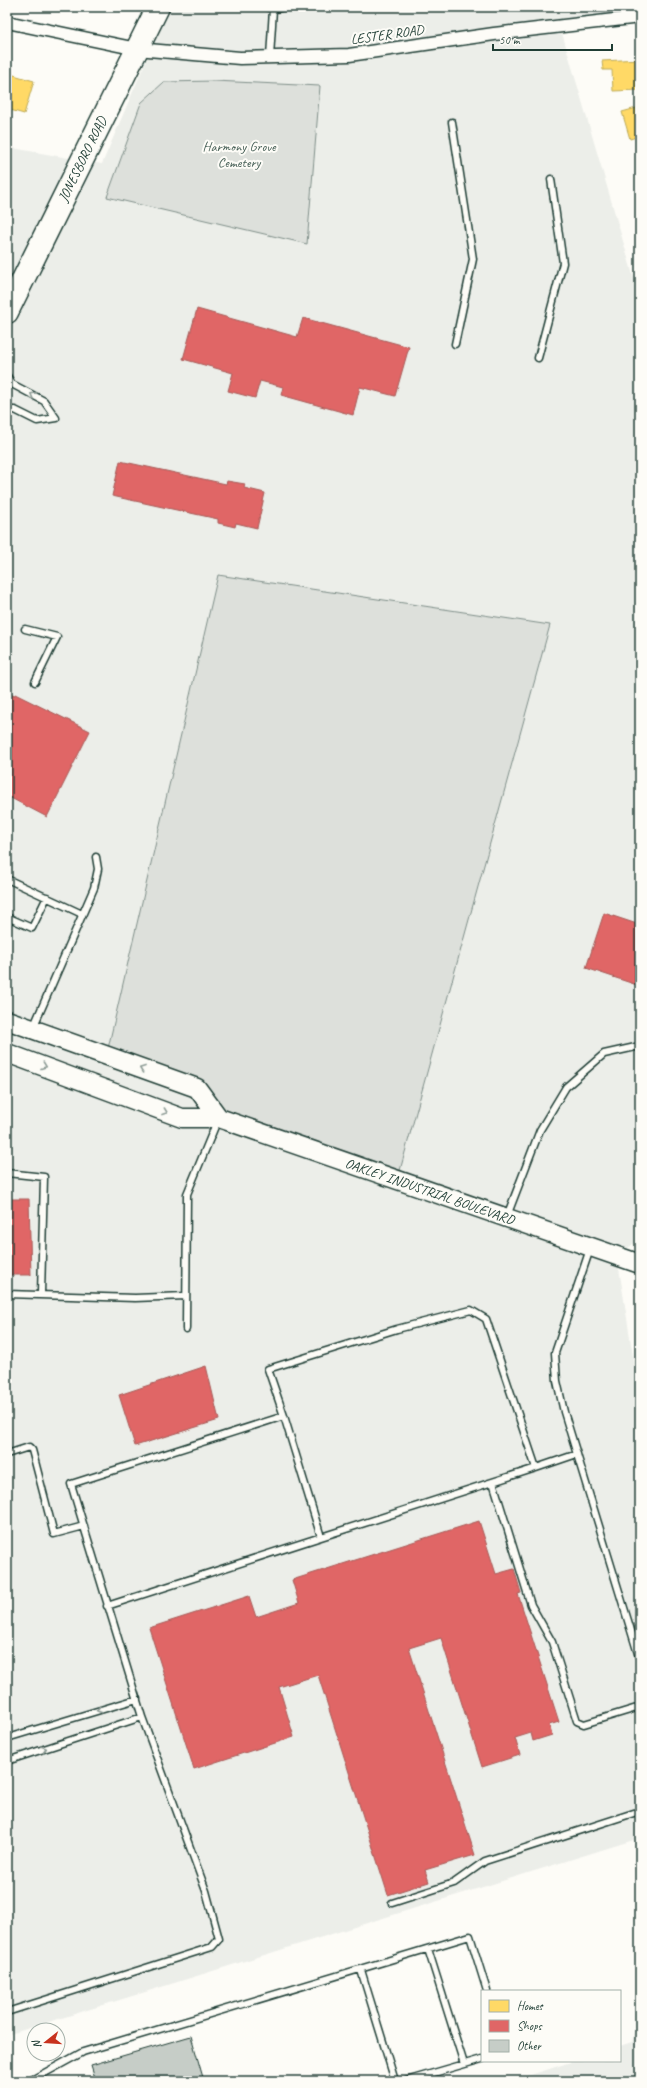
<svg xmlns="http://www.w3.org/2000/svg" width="647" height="2088" viewBox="0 0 647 2088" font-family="Caveat,sans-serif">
<rect width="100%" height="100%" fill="#fdfcf7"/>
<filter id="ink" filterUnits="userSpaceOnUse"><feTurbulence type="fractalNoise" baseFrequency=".025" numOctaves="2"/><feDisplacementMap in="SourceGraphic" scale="8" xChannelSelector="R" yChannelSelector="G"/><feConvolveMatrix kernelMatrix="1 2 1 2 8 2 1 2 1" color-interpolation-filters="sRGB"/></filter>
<g filter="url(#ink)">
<path fill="#eceee9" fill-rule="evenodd" d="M169,7H640V19L562,33L640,299V1239L617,1256L640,1400V1838L7,2035V147L102,164ZM218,575L550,625L396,1185Z
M640,1999V2081H512L574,2061H620V2046L632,2042Z"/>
<path fill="#dde0db" stroke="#7e8e88" d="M214,81L320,86L307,244L107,197L141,103L164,82Z
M218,575L550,625L396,1185L106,1057Z"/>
<path fill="#ffd966" stroke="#bcaa57" d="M640,59V90L613,91L612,70H603L602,61Z
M7,73L34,81L24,114L7,109Z
M640,107V136L630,139L622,112Z"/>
<path fill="#e06666" stroke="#a65a57" d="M197,309L297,337L303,318L409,347L395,396L360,387L353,415L281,395L283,387L260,381L255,398L228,391L233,373L183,359Z
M120,461L226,484L227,481L245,484L244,488L265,493L257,528L236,523L235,527L218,523V519L112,496Z
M7,692L14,696L15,694L90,731L47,817L7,796Z
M604,913L640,925V986L586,968Z
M7,1199H29L31,1275H7Z
M206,1366L219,1420L135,1446L119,1395Z
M479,1521L496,1574L514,1569L521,1593L518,1594L559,1722L549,1725L552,1735L533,1741L531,1733L515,1738L520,1755L482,1767L441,1638L409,1648L475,1855L425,1870L429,1882L388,1895L318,1675L279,1687L294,1737L194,1769L149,1628L249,1596L256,1617L299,1603L292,1580Z"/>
<path fill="#c6cdc7" stroke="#1f3d34" d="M191,2036L204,2081H96L91,2065Z"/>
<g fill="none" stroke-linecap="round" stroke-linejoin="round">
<g stroke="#1f3d34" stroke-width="9">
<path id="lane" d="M267,7L273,9L286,7
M633,7L634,17
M270,57L273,9
M452,122L473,259L455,344
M538,358L563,263L551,179
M7,376L12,384L44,401L56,418L37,421L15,410H7
M25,629L57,637L35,682
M7,879L82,914
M7,917L32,928L47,897
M33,1028L94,888L98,869L96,857
M7,1173L44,1177L41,1294
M507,1216L540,1130L566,1087L604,1054L640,1046
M590,1249L555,1353L557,1381L564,1412L640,1660
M7,1294L135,1298L186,1296
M186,1329L187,1194L218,1119
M284,1416L268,1369L397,1329L471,1310L486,1319L536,1468L321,1537
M7,1454L29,1447L32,1450L54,1534L84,1526
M536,1468L577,1454
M493,1482L531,1605L552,1642L577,1721L584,1724L640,1707
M7,1738L137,1699
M7,1761L142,1717
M392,1903L454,1883L485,1861L640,1811
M428,1949L464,2064
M361,1970L395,2081
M7,2012L212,1947L219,1939L206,1891L142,1717L71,1484L284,1416L321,1537L107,1606
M30,2081L83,2052L470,1936L487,1991
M406,2081L482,2059"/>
</g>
<g stroke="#1f3d34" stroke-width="15">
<path id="street" d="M7,22L137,49L240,58L349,55L494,34L640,17"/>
</g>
<g stroke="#1f3d34" stroke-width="21">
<path id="secondary" d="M7,1020L197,1088L219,1118
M7,1053L182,1118H219L640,1264"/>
</g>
<g stroke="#1f3d34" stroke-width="25">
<path id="highway" d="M7,312L158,7"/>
</g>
<use href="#lane" stroke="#fdfcf7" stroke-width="6"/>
<use href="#street" stroke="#fdfcf7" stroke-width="12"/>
<use href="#secondary" stroke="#fdfcf7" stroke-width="18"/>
<use href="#highway" stroke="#fdfcf7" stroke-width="22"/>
</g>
<defs><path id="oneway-chevron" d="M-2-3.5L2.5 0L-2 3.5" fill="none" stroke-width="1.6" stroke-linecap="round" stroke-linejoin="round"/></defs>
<g stroke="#8e9c96">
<use href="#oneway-chevron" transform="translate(33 395) rotate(-151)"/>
<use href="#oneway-chevron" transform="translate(44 1066) rotate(20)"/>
<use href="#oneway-chevron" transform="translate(142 1069) rotate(-160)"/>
<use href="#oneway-chevron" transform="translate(165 1112) rotate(20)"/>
<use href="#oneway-chevron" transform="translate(99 1710) rotate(163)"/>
<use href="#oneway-chevron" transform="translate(44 1749) rotate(-18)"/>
</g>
</g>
<g text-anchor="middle" stroke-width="4" stroke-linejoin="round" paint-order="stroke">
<g font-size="14" fill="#1f3d34" stroke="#fdfcf7">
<text transform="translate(387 34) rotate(-8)" y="5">LESTER ROAD</text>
<text transform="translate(82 159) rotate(-64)" y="5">JONESBORO ROAD</text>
<text transform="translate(430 1191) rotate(19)" y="5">OAKLEY INDUSTRIAL BOULEVARD</text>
</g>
<g font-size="14" fill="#455e55" stroke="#fdfcf7">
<text x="239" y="151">Harmony Grove<tspan x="239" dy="16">Cemetery</tspan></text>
</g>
</g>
<rect width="647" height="2088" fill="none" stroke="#fdfcf7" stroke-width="24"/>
<rect x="12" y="12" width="623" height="2064" fill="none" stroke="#1f3d34" stroke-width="1.5" filter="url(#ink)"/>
<rect x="481" y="1990" width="140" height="72" fill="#fdfcf7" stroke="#a4b0a9"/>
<rect x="489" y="2000" width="20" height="12" fill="#ffd966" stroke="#a4b0a9"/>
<text x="517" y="2010" font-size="12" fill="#1f3d34">Homes</text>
<rect x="489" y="2020" width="20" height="12" fill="#e06666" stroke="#a4b0a9"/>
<text x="517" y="2030" font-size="12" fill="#1f3d34">Shops</text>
<rect x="489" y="2040" width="20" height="12" fill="#c6cdc7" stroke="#a4b0a9"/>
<text x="517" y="2050" font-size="12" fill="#1f3d34">Other</text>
<g transform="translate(46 2042) rotate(253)"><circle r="19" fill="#fdfcf7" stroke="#a4b0a9"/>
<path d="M0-3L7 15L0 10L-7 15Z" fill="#c8321e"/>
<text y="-6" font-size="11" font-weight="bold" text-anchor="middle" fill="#1f3d34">N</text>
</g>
<path d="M493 44v6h119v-6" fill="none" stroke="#1f3d34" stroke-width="2"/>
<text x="499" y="44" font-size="12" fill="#1f3d34" stroke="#fdfcf7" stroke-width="3" paint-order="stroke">50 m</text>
</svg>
